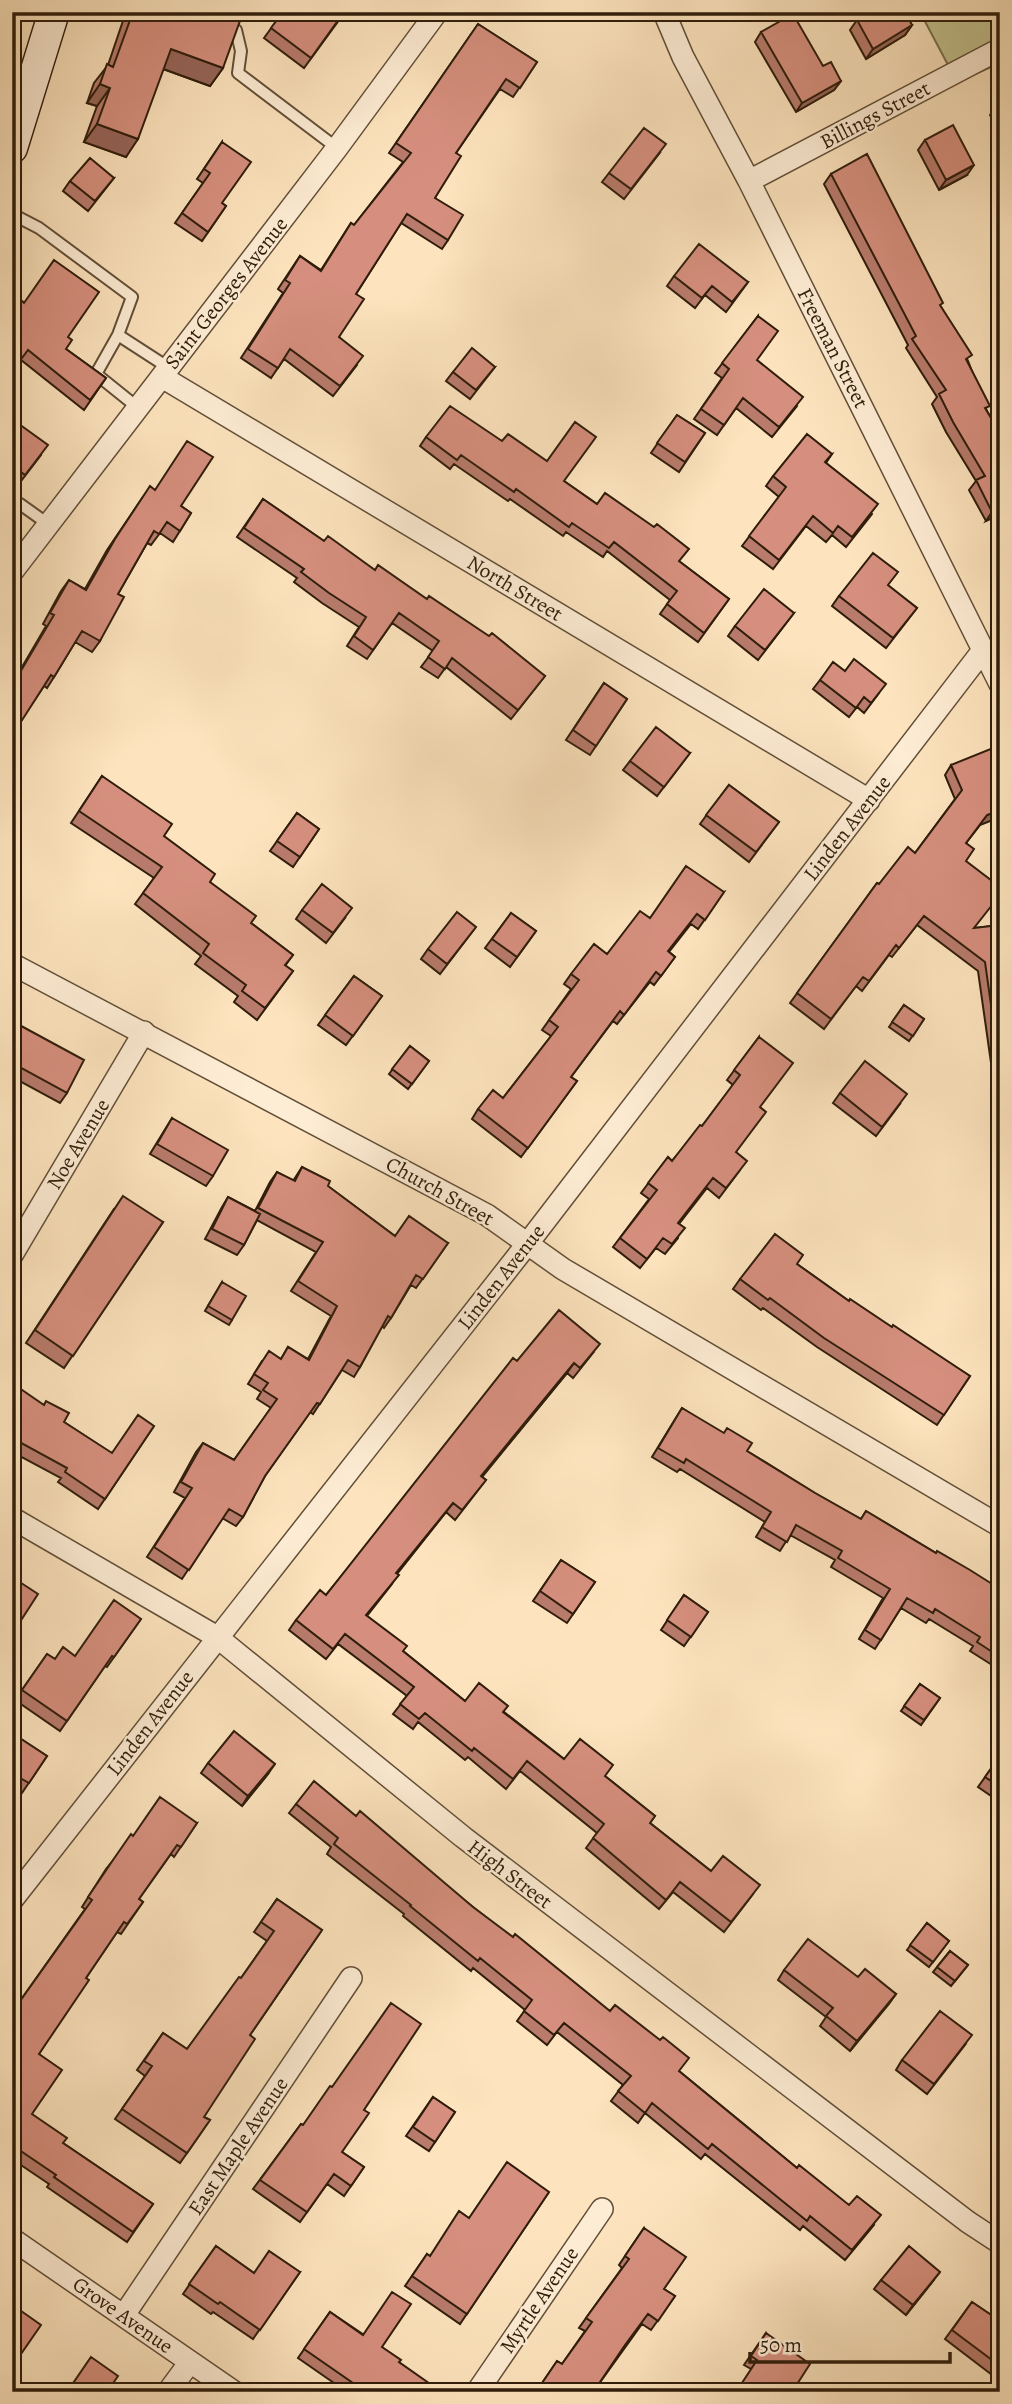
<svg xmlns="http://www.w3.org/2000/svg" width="1012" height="2404" viewBox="0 0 1012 2404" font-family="Alegreya,serif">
<rect width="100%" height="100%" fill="#fde4be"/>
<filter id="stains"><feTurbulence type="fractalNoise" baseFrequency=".00286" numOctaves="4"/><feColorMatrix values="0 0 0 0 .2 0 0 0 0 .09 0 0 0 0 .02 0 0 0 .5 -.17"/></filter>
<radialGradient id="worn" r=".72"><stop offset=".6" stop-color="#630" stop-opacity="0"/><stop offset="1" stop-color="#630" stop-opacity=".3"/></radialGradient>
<path fill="#c3c38f" stroke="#79704d" stroke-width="2" d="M920,12H1000V63L957,82Z"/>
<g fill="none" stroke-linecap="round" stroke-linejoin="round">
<g stroke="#624f38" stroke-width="14">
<path id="service" d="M227,24L236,30L241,51L238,73L337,148
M12,214L39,228L132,297L118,335L169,368
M118,335L96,374L137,407
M12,501L20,504L48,524"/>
</g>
<g stroke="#624f38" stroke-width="24">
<path id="minor" d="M664,12L683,57L749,181L1000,684
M749,181L1000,49
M162,377L869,800
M12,572L337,148L437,12
M12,964L487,1215L563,1269L1000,1526
M12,1255L144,1032
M12,1518L217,1637L463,1837L968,2222L1000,2243
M12,1900L528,1243L984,649
M12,2239L234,2392
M124,2315L351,1978
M168,2392L190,2362
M477,2392L602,2209"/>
</g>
<g stroke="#2f1d0b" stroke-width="33">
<path id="secondary" d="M12,148L54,12"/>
</g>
<use href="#service" stroke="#feedd5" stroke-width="10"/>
<use href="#minor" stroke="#feedd5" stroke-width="21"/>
<use href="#secondary" stroke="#feedd5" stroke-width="30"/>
</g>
<path fill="#b87b6c" stroke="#2f1d0b" stroke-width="2" d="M126,12H225L223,68L210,86L163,69L126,157L84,142L97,106L87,103L94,83L108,65Z
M283,12H345L304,68L264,38Z
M857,20L912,25L905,35L866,59L850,30Z
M478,24L537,62L513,97L500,89L456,153L435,198L448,240L442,249L401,223L356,294L339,337L357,365L333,396L284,359L271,378L241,358L283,293L278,289L300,256L321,270L351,223L354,225L403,162L389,153Z
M761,32L823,66L841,81L834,90L796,112L755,42Z
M1000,104V133L990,115L997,105Z
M925,140L967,175L939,190L918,150Z
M222,142V203L226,206L202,241L175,223L203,183L197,179Z
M659,154L624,199L602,182L609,173Z
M831,174L941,307L968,361L987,411L1000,433V514L986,521L969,490L976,481L946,432L932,404L937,397L906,348L908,345L824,184Z
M114,178L88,211L63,191L70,181Z
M674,276L748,282L726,312L705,295L695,308L667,286Z
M12,304L68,337L66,349L106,378L84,410L21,360L16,367L12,365Z
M758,316L757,360L797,406L772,437L736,408L717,435L694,419L722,378L715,373Z
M495,367L470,399L446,381L453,372Z
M677,415L705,433L679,472L651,453Z
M12,419L41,455L18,485L12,480Z
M426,437L502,441L564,481L680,562L729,599L698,642L660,614L670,600L607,551L603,557L566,532L563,536L510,499L508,501L454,464L450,469L420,446Z
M832,454L826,463L872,514L846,547L832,535L826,542L806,526L773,569L742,546L779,497L766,486L773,476Z
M143,497L181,506L191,513L173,542L160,533L151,545L147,543L118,594L100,641L92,652L75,642L54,677L47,688L44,686L12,734V679H15L46,626L43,624L61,591L69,580L85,589L107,550Z
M263,499L324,541L375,570L427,599L545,676L511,719L446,667L438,678L421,667L433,651L392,623L367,659L347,646L359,627L322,603L294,582L297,578L237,537Z
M888,586L917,608L886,648L832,606L839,596Z
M794,613L758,660L728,636L735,626Z
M845,671L879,693L864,713L857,707L849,717L813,689L820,680Z
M604,683L627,699L590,755L566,740Z
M690,753L657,796L623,770L630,761Z
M951,765L980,825L966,843V861L975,928L1000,925V1084H994L978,971L917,925L892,957L889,955L862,991L856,986L824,1029L790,1003L877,883L879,884L915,853L955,799L945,775Z
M102,776L164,836L251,923L293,955L285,966L293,971L257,1020L234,1002L238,996L195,964L201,956L135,904L154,878L71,823Z
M729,785L779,822L749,862L700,824Z
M297,813L319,829L293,867L270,851Z
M724,892L698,929L691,924L669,952L675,957L654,985L650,982L617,1024L613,1021L571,1077L577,1081L521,1157L472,1119L478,1109L503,1098L551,1036L542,1030L571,989L564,984L571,974L607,954L650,918Z
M302,910L345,918L326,943L296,919Z
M511,913L536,931L510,967L485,948Z
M476,927L440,974L421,959L428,949Z
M354,976L382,996L346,1045L318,1025Z
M904,1005L924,1019L909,1041L889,1027Z
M12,1021L67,1093L60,1103L12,1077Z
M759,1037L760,1107L736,1152L740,1170L719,1198L707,1188L679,1224L678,1238L665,1254L656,1248L640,1268L613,1247L649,1199L641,1193L668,1157L672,1161L702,1126L733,1085L727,1080Z
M410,1046L429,1061L408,1089L389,1074Z
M840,1093L900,1104L876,1136L833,1103Z
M172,1118L213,1176L206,1186L150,1154Z
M302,1167L395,1236L448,1243L416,1288L411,1285L391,1318L384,1328L382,1326L360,1367L354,1377L342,1370L313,1414L310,1412L265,1476L243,1517L236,1526L222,1518L182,1579L147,1557L185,1498L174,1492L196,1452L203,1443L234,1460L271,1408L257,1399L261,1392L248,1384L262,1361L281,1359L288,1347L308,1359L331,1316L291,1291L316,1252L257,1220L244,1245L237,1255L205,1239L222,1207L228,1197L255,1211L270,1182L277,1172L293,1181Z
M114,1209L163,1222L64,1368L26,1343Z
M797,1264L849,1301L970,1376L937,1425L817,1347L763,1308L761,1310L733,1289L740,1279Z
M222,1282L232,1320L229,1325L205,1311Z
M593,1353L573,1378L567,1373L482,1477L486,1480L455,1520L446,1512L397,1573L392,1584L367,1616L403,1651L465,1701L504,1712L564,1759L605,1776L655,1816L650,1823L711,1871L753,1894L724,1932L673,1892L659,1909L586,1848L597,1833L520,1771L506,1789L468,1757L465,1760L418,1722L413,1729L393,1714L407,1696L338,1644L326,1659L289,1630L296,1620L326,1595L517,1361Z
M12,1383L64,1422L111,1453L154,1426L98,1509L58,1482L61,1478L12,1452Z
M682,1408L747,1451L815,1493L861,1519L866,1511L936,1553L1000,1589V1670L970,1651L973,1646L929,1619L926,1623L901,1608L875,1649L859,1639L883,1598L831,1567L835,1560L790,1535L780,1551L756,1537L765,1522L680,1469L677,1472L652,1457Z
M561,1560L595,1582L567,1623L533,1601Z
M684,1595L708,1612L684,1646L661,1630Z
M141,1619L107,1667L105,1666L60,1731L15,1700L47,1654L55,1659L75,1656Z
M920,1684L940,1698L921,1725L901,1711Z
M12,1733L47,1756L22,1793L13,1788Z
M1000,1756V1802L978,1787Z
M208,1763L268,1774L242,1806L201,1773Z
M296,1804L356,1816L473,1907L679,2071L797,2168L874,2225L845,2260L803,2226L800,2230L705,2154L701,2159L645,2113L638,2123L611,2101L623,2085L557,2032L547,2045L517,2021L525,2010L473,1968L471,1971L403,1916L404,1914L327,1854L331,1847L289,1813Z
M197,1823L174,1857L171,1854L139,1899L143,1902L121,1934L117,1932L86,1978L39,2054L32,2114L63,2143L153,2204L127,2242L47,2187L49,2184L12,2159V2004L20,2001L85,1909L82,1907L106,1869L133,1836Z
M277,1899L322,1930L250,2035L204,2117L210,2120L180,2163L115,2119L145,2076L137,2070L163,2033L187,2049L241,1978L267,1941L254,1932Z
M927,1923L949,1941L929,1967L907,1950Z
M950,1951L968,1965L951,1986L933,1972Z
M784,1970L858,1977L896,1994L850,2051L820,2026L826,2017L778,1980Z
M965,2045L927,2094L896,2070L902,2060Z
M433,2097L455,2112L429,2151L406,2136Z
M364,2110L342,2152L364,2167L344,2196L327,2184L300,2222L253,2189L301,2124L303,2125Z
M549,2192L460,2324L405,2286L427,2254L429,2256Z
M644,2228L664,2289L675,2296L651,2330L642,2324L596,2388L602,2392H536L557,2361L562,2364L585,2331L579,2328L622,2268L619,2265Z
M216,2246L254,2273L300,2272L253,2339L213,2312L211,2314L183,2294Z
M881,2280L933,2281L906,2315L874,2289Z
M972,2302L1000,2321V2381L945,2339Z
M330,2312L382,2347L429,2392H347L298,2358Z
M766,2333L792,2392L744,2365Z"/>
<path fill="#966458" stroke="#2f1d0b" stroke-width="2" d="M912,25L905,35L866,59L873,49Z
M171,49L223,68L210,86L158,67Z
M841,81L834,90L796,112L802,103Z
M100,84L110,88L97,106L87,103Z
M97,124L138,139L126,157L84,142Z
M974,165L967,175L939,190L946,180Z
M1000,508V514L986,521L992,512Z
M1000,810V817L980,825L959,852L987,815Z
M1000,1076V1084H994Z
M574,1363L567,1373L474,1486L481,1476Z
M453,1503L446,1512L390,1583L396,1573Z
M275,1764L268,1774L242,1806L248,1796Z
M896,1994L889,2004L850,2051L857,2041Z
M940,2272L933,2281L906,2315L913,2305Z"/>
<path fill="#d68f7e" stroke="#2f1d0b" stroke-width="2" d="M133,12H225L241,18L223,68L171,49L138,139L97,124L110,88L100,84L107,64L113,67Z
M283,12H344L311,58L271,28Z
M872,12H905L912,25L873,49L857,20Z
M793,14L823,66L831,62L841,81L802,103L761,32Z
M478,24L537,62L520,88L506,79L456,153L461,156L435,198L463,215L448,240L407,214L356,294L364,299L339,337L363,356L340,386L290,349L278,368L248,349L290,283L285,280L300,256L321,271L351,223L354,225L411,153L396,143Z
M953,125L974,165L946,180L925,140Z
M644,128L666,144L631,189L609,173Z
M222,142L251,162L222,203L226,206L208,232L182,213L210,173L204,169Z
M867,154L943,303L940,305L972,355L966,359L990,406L985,408L1000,433V508L992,512L976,480L985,476L953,422L939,394L946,390L912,339L916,336L831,174Z
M90,158L114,178L95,201L70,181Z
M699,244L748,282L732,302L712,286L702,298L674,276Z
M54,260L99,292L68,337L72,340L66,349L106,378L90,400L28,350L22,358L12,351V304L18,297L24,303Z
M758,316L778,331L757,360L803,397L779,427L743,398L724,425L701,409L729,369L722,363Z
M472,348L495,367L476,390L453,372Z
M450,406L502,441L508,434L547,461L575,422L596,437L564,481L597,504L605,493L654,527L657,524L689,549L679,561L729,599L704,633L667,604L677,591L614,542L609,548L572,523L569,527L516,489L514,492L461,455L457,460L426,437Z
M677,415L705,433L685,462L657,443Z
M12,419L48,445L25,475L12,465Z
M807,434L832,454L825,462L878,504L852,537L838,526L833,533L813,516L779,560L749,536L786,487L773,476Z
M187,441L213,457L181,506L191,513L180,531L167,522L159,534L154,531L118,594L124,597L100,641L82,631L54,677L51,675L17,728L14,725L12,728V679L13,677L16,679L54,615L50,613L69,580L86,590L115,539L150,486L155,490Z
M263,499L324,541L328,536L375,570L378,565L427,599L429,596L489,636L492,633L545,676L518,710L452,658L445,669L428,657L439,641L399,613L373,650L354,636L366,617L329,593L301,572L304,569L244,528Z
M873,553L898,572L888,585L917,608L893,638L839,596Z
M764,589L794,613L765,650L735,626Z
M854,659L886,684L871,703L864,697L856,708L820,680L833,662L845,671Z
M604,683L627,699L596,746L573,730Z
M656,727L690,753L664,787L630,761Z
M993,748L1000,765V810L987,815L966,843L974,849L966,861L1000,887V895L974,928L1000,925V1069L985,962L924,916L899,948L896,945L869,981L863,977L831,1019L797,993L877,883L879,884L908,847L915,853L962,790L951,765Z
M102,776L172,824L164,836L215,874L210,882L256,916L251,923L293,955L285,965L293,971L265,1008L242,991L246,985L203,953L209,944L143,893L162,867L79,811Z
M729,785L779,822L756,852L706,815Z
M297,813L319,829L300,857L277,841Z
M686,866L724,892L705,920L697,914L668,951L675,957L661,976L656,972L624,1015L620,1011L571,1077L577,1081L528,1148L478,1109L493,1090L503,1098L558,1027L549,1020L579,980L571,974L594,944L607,954L640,911L650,918Z
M322,884L352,908L333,933L302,910Z
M457,912L476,927L447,964L428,949Z
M511,913L536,931L517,957L492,939Z
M354,976L382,996L353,1036L325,1015Z
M904,1005L924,1019L913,1036L892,1022Z
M12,1021L84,1060L67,1093L12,1063Z
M759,1037L793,1063L760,1107L766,1112L736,1152L747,1161L726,1188L713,1178L678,1223L685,1228L672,1244L663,1238L647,1259L620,1238L657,1190L648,1183L668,1157L672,1161L700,1125L702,1126L740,1075L734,1070Z
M410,1046L429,1061L412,1084L392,1069Z
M865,1061L907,1094L882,1127L840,1093Z
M172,1118L228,1150L213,1176L157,1144Z
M302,1167L330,1181L328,1186L395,1236L409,1216L448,1243L423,1279L416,1275L391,1318L388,1316L360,1367L348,1360L320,1404L317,1403L265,1476L243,1517L229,1509L189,1570L154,1547L192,1488L181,1482L203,1443L234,1460L277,1399L263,1390L268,1383L254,1374L269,1351L281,1359L288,1347L309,1360L337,1306L298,1281L323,1242L258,1208L277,1172L295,1181Z
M123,1196L163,1222L73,1356L35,1330Z
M228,1197L260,1214L244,1245L212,1229Z
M775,1234L803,1255L797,1264L849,1301L850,1299L892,1327L893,1325L970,1376L944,1415L824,1338L770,1298L768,1300L740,1279Z
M222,1282L246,1296L232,1320L208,1306Z
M559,1310L600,1344L580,1368L574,1363L481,1476L486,1480L462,1510L453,1503L396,1573L399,1575L366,1615L407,1646L403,1651L465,1701L479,1683L508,1706L503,1712L564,1759L580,1739L613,1765L605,1776L655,1816L650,1823L711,1871L723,1856L760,1885L731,1922L680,1882L666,1900L593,1838L604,1824L527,1761L513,1779L474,1748L472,1751L425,1713L419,1719L400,1704L414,1687L345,1634L333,1649L296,1620L320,1590L326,1595L513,1358L517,1361Z
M12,1383L44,1405L46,1401L69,1413L64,1422L112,1453L138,1415L154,1426L105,1499L65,1472L67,1468L12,1438Z
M682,1408L724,1433L727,1428L752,1443L747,1451L815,1493L861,1519L866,1511L936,1553L937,1551L970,1570L1000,1589V1657L977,1642L980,1637L935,1609L933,1613L907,1598L881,1640L865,1630L890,1589L838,1558L842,1551L796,1525L787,1542L762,1527L771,1512L686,1459L684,1463L658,1448Z
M561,1560L595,1582L573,1614L540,1591Z
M12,1577L38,1594L16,1628L12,1625Z
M684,1595L708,1612L691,1637L667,1620Z
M114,1600L141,1619L114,1657L112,1656L67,1721L22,1690L47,1654L55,1659L63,1647L75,1656Z
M920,1684L940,1698L924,1720L904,1706Z
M234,1731L275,1764L248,1796L208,1763Z
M12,1733L47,1756L29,1783L20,1778L12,1789Z
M1000,1756V1787L985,1777Z
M314,1781L356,1816L360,1811L473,1907L513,1937L515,1934L610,2011L615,2005L660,2040L663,2037L689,2058L679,2071L797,2168L799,2165L849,2205L857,2196L881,2215L852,2250L810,2216L807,2221L712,2144L708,2149L652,2103L645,2113L618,2091L631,2076L564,2023L554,2035L524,2011L532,2000L480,1958L478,1961L410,1906L411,1905L334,1844L338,1838L296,1804Z
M160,1797L197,1823L181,1847L177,1845L139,1899L143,1902L127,1924L124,1922L86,1978L89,1980L39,2054L62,2070L32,2114L67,2138L63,2143L153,2204L133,2232L54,2177L56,2175L12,2145V2004L16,1998L20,2001L92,1900L88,1897L113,1860L131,1834L133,1836Z
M277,1899L322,1930L250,2035L255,2039L204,2117L210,2120L187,2153L122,2109L152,2066L144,2061L163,2033L187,2049L239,1977L241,1978L274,1931L261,1922Z
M927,1923L949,1941L933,1962L910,1945Z
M808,1939L858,1977L865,1969L896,1994L857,2041L826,2016L833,2008L784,1970Z
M950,1951L968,1965L955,1981L937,1967Z
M391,2003L421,2024L364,2110L369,2113L342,2152L364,2167L351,2186L334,2174L307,2212L260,2180L301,2124L303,2125L330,2086L332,2087Z
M940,2011L972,2035L934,2084L902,2060Z
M433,2097L455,2112L435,2142L413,2127Z
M507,2162L549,2192L467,2314L412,2276L427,2254L430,2256L459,2211L469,2218Z
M644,2228L686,2257L664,2289L675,2296L658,2321L648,2314L625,2345L596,2388L602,2392H542L538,2389L557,2361L562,2364L592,2322L586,2318L629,2259L625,2256Z
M216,2246L254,2273L269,2251L300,2272L260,2330L220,2302L218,2304L189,2284Z
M909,2246L940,2272L913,2305L881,2280Z
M392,2292L411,2304L382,2347L401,2360L399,2362L433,2386L429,2392H366L304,2349L330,2312L363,2335Z
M972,2302L1000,2321V2366L952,2330Z
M14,2306L41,2325L12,2367V2309Z
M766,2333L810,2364L792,2392H736L757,2360L751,2356Z
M91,2357L118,2376L107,2392H67Z"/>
<g text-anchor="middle" stroke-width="5" stroke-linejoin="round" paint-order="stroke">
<g font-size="21" fill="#2f1d0b" stroke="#feedd5">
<text transform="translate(875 115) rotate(-28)" y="7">Billings Street</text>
<text transform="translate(226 293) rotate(-52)" y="7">Saint Georges Avenue</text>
<text transform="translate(833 348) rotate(63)" y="7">Freeman Street</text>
<text transform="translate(515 588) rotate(31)" y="7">North Street</text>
<text transform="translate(847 828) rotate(-52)" y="7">Linden Avenue</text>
<text transform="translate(78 1144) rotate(-59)" y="7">Noe Avenue</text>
<text transform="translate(440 1191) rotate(29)" y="7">Church Street</text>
<text transform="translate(501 1277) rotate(-52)" y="7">Linden Avenue</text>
<text transform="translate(150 1723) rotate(-52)" y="7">Linden Avenue</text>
<text transform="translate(510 1874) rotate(37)" y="7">High Street</text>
<text transform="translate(238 2146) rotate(-56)" y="7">East Maple Avenue</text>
<text transform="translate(539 2300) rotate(-56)" y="7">Myrtle Avenue</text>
<text transform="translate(123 2315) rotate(35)" y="7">Grove Avenue</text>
</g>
</g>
<rect width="1012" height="2404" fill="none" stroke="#fde4be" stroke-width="42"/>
<rect x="14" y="14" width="984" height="2376" fill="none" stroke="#2f1d0b" stroke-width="3.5"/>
<rect x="21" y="21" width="970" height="2362" fill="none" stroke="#2f1d0b" stroke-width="2"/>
<path d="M750 2352v10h200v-10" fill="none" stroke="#2f1d0b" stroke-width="3.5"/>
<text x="760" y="2352" font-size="21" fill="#2f1d0b" stroke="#feedd5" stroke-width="5" paint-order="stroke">50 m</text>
<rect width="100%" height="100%" filter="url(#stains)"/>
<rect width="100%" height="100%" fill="url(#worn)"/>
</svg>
